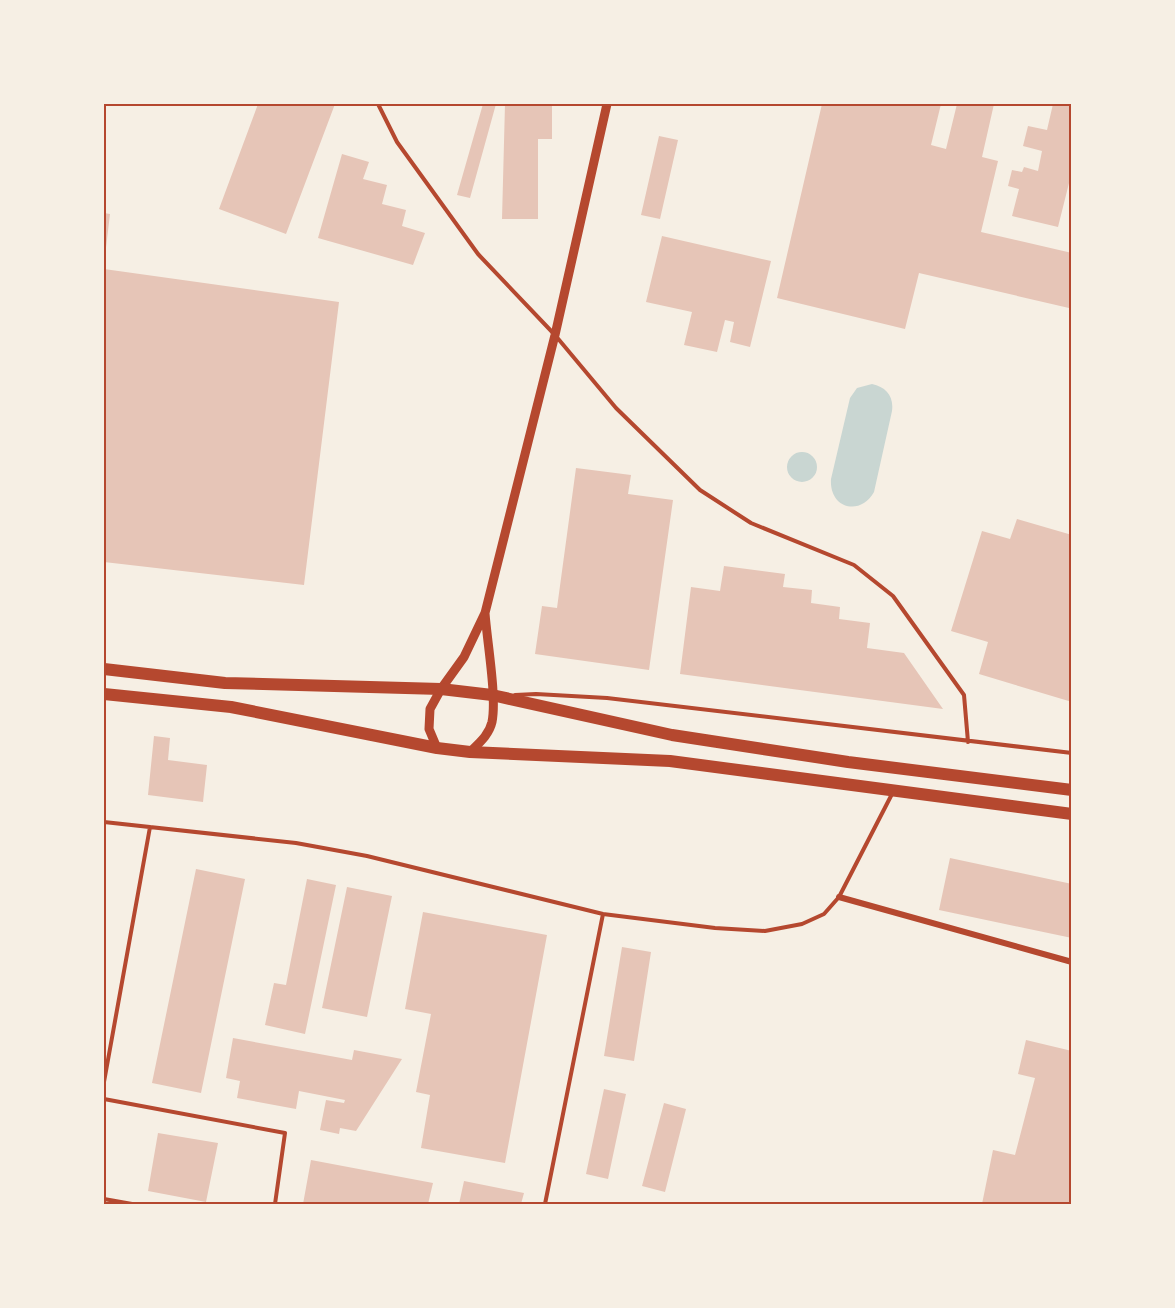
<svg xmlns="http://www.w3.org/2000/svg" width="1175" height="1308" viewBox="0 0 1175 1308" font-family="'Titillium Web',sans-serif">
<rect width="100%" height="100%" fill="#f6efe4"/>
<path fill="#c9d6d2" d="M872,384C886,387 894,396 892,411L874,492C860,517 829,508 831,479L850,398L857,388Z
M787 467a15 15 0 1 1 30 0a15 15 0 1 1-30 0Z"/>
<path fill="#e6c5b7" d="M258,104H335L286,234L219,209Z
M483,104H496L470,198L457,195Z
M505,104H552V139H538V219H502Z
M822,104H941L931,145L946,149L957,104H994L982,157L998,161L981,232L1072,253V300L1069,308L919,273L905,329L777,298Z
M1053,104H1072V171L1058,227L1012,216L1019,189L1008,186L1012,170L1022,172L1024,167L1038,171L1042,151L1023,146L1028,126L1047,130Z
M659,136L678,140L660,219L641,215Z
M342,154L369,162L363,179L387,185L382,204L406,210L402,226L425,233L413,265L318,238Z
M104,213L110,214L105,256H104Z
M662,236L771,261L750,347L730,342L734,322L725,320L717,352L684,345L692,312L646,302Z
M104,269L339,302L304,585L104,562Z
M576,468L631,475L628,494L673,500L649,670L535,654L542,606L557,608Z
M1017,519L1072,535V702L979,674L988,642L951,631L982,531L1010,539Z
M724,566L785,574L783,587L812,590L811,603L840,607L839,619L870,623L867,648L904,653L943,709L680,674L691,587L720,591Z
M154,736L170,738L168,760L207,765L203,802L148,795Z
M950,858L1072,884V938L939,910Z
M196,869L245,879L201,1093L152,1083Z
M307,879L336,885L305,1034L265,1025L274,983L286,985Z
M347,887L392,896L367,1017L322,1008Z
M423,912L547,935L505,1163L421,1148L430,1095L416,1092L431,1014L405,1009Z
M622,947L651,952L634,1061L604,1056Z
M233,1038L352,1060L354,1050L402,1059L356,1131L340,1128L339,1134L320,1130L326,1100L344,1103L345,1100L299,1091L296,1109L237,1098L240,1081L226,1078Z
M1026,1040L1072,1051V1204H982L993,1150L1015,1155L1035,1078L1018,1074Z
M604,1089L626,1094L608,1179L586,1174Z
M664,1103L686,1109L665,1192L642,1186Z
M158,1133L218,1143L206,1202L148,1191Z
M311,1160L433,1183L428,1204H303Z
M464,1181L524,1193L521,1204H459Z"/>
<g fill="none" stroke-linecap="round" stroke-linejoin="round">
<path stroke="#b5482f" stroke-width="4" d="M378,104L397,142L478,254L555,335L616,408L700,490L751,523L854,565L893,596L964,695L968,742
M515,695L536,694L607,698L1072,753
M104,822L296,843L367,856L603,914L715,928L765,931L802,924L824,914L839,897L892,794
M104,1082L150,827
M104,1099L285,1133L275,1204
M104,1199L132,1204
M545,1204L603,914"/>
<path stroke="#b5482f" stroke-width="6" d="M839,897L1072,962"/>
<path stroke="#b5482f" stroke-width="9" d="M437,748L429,729L430,709L441,689L464,657L485,613L555,335L607,104
M470,752C479,743 489,735 492,722C497,697 487,641 485,613"/>
<path stroke="#b5482f" stroke-width="12" d="M104,669L225,683L441,689L492,695L672,735L848,762L1072,790
M104,694L231,707L437,748L470,752L670,761L1072,814"/>
</g>
<rect width="1175" height="1308" fill="none" stroke="#f6efe4" stroke-width="210"/>
<rect x="105" y="105" width="965" height="1098" fill="none" stroke="#b5482f" stroke-width="2"/>
</svg>
